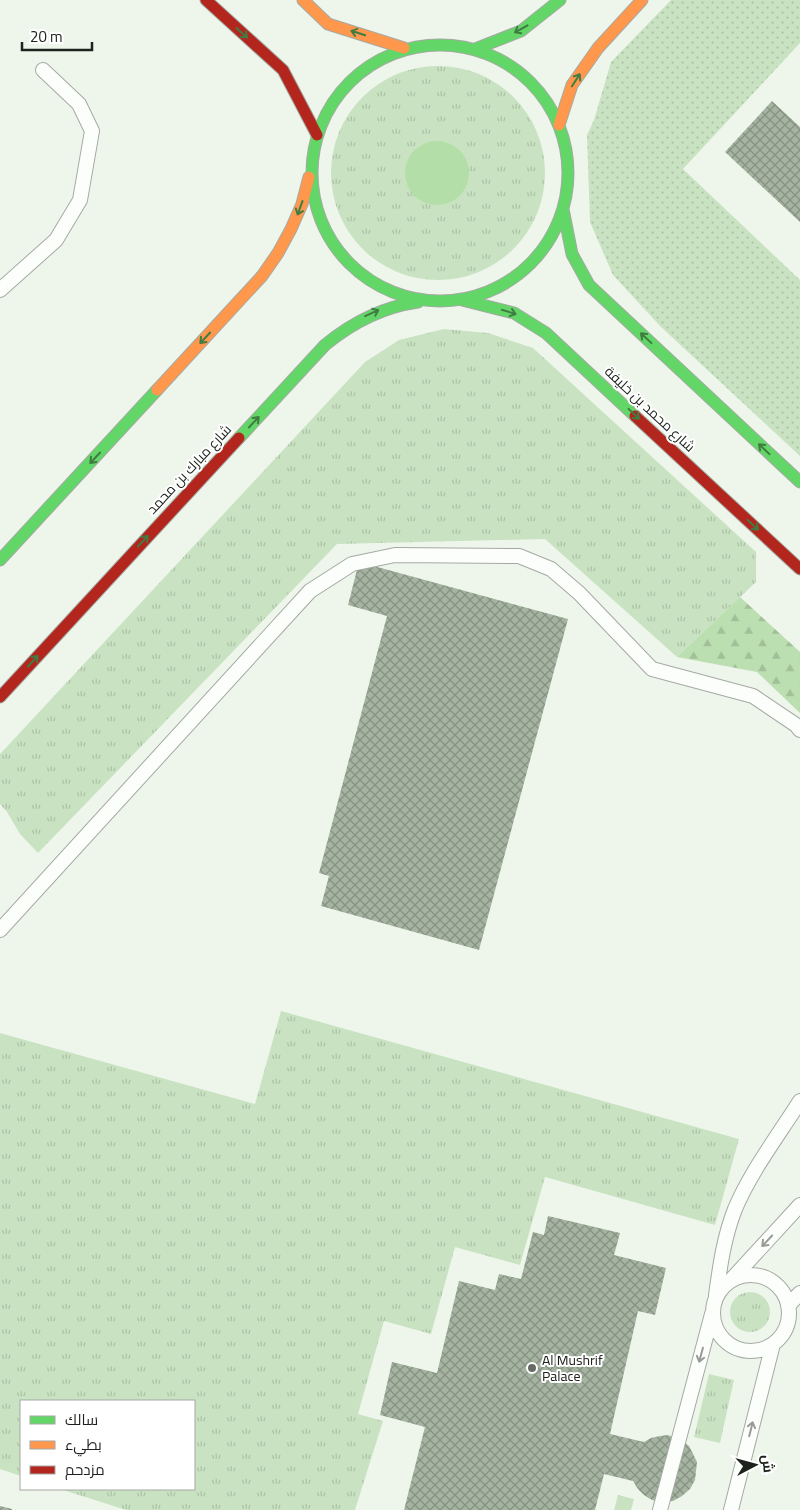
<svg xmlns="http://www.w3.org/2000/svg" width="800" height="1510" viewBox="0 0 800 1510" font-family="Georgia,Cairo,serif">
<defs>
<pattern id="grass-tufts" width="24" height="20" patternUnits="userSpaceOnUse" patternTransform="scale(1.25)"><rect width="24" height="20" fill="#c9e3c2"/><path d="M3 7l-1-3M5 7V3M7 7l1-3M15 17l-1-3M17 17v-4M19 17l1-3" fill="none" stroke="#acc2a6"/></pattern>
<pattern id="forest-firs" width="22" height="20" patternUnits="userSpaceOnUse" patternTransform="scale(1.25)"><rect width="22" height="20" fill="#bcdfb2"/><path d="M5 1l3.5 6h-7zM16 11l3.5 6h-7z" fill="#a1bf98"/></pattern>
<pattern id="garden-dots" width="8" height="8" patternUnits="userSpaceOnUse" patternTransform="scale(1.25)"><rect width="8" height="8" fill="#c9e3c2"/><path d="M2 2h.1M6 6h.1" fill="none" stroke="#acc2a6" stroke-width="1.8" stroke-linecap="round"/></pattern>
<pattern id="building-cross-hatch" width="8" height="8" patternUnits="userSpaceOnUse" patternTransform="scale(1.25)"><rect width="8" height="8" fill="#a5b3a1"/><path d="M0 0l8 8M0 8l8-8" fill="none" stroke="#869182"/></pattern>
</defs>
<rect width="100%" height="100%" fill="#eef6ec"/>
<path fill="url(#grass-tufts)" d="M331 173a107 107 0 1 1 214 0a107 107 0 1 1-214 0Z
M444,329L488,333L533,348L756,552V582L677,657L545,539L337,544L38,853L20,834L7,812L0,804V754L365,362L399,340Z
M281,1011L739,1139L715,1225L545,1177L520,1265L455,1247L431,1334L384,1321L358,1414L383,1421L355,1510H126L60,1489H194V1401H21V1476L0,1469V1033L255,1104Z
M730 1312a20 20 0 1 1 40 0a20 20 0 1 1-40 0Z
M709,1374L734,1380L720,1443L694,1437Z
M618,1495L634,1499L631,1510H614Z"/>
<path fill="url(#forest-firs)" d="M740,597L800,652V713L757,672L677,657Z"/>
<path fill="url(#garden-dots)" d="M671,0H800V43L683,169L800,280V456L660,326L613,275L590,222L587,135L594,120L611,62Z"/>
<path fill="#b4dea7" d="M405 173a32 32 0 1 1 64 0a32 32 0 1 1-64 0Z"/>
<path fill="url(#building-cross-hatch)" d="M772,101L800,127V222L725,152Z
M359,562L568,619L479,950L321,906L329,876L319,873L387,616L348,605Z
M548,1216L620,1233L614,1255L666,1268L655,1315L638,1311L610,1434L644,1442L651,1438L660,1436L668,1435L683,1441L689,1446L697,1462L695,1480L690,1489L682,1496L673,1501L662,1502L652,1500L644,1495L638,1489L633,1481L604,1474L595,1510H404L425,1427L380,1415L392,1362L437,1373L459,1281L495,1290L499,1274L521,1279L533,1232L544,1235Z
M0,1506L12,1509V1510H0Z"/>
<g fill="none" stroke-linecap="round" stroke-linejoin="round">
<g stroke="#a4aaa3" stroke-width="16">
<path id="lane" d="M0,290L56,240L80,200L92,131L79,104L43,70
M0,930L310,591L352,564L395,555L519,556L551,569L579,593L652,669L753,696L796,725L800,730
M713 1313a38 38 0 1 1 76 0a38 38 0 1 1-76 0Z
M731,1280L800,1205
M716,1295C720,1266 724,1237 735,1209C751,1171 778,1136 800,1101
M788,1306L800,1293
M660,1510L712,1314
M731,1510L773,1344"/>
</g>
<g stroke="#a4aaa3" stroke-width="13">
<path id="fast" d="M312 173a128 128 0 1 1 256 0a128 128 0 1 1-256 0Z
M475,49L521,31L560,0
M563,209L572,254L589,285L800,482
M462,300L514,313L546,333L635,416
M239,438L325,345C353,322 382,307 418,302
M0,560L157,390"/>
</g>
<g stroke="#a4aaa3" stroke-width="13">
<path id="slow" d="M303,0L328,24L404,48
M559,125L572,85L598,48L642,0
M157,390L262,276L278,253L291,229L302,204L309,177"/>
</g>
<g stroke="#a4aaa3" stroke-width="13">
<path id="jam" d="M206,0L283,70L317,135
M635,416L800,569
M0,697L239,438"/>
</g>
<use href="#lane" stroke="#fcfefc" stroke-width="14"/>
<use href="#fast" stroke="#63d668" stroke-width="11"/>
<use href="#slow" stroke="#ff974d" stroke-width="11"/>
<use href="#jam" stroke="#b3261e" stroke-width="11"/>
</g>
<defs><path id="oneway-shaft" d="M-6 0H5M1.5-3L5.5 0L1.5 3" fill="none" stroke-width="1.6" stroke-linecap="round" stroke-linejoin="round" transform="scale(1.25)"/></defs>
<g stroke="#407c42">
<use href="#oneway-shaft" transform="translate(521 29) rotate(151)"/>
<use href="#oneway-shaft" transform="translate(242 33) rotate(42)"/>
<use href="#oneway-shaft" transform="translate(358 33) rotate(-162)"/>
<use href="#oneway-shaft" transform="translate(576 80) rotate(-57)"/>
<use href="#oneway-shaft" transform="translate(300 208) rotate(110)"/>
<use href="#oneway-shaft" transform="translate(509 312) rotate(17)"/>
<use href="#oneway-shaft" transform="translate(372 313) rotate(-24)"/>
<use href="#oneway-shaft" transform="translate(205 338) rotate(133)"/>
<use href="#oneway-shaft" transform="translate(646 338) rotate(-137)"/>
<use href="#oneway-shaft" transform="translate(634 414) rotate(43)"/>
<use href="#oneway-shaft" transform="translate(254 422) rotate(-47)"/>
<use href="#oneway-shaft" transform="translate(764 449) rotate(-137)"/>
<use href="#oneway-shaft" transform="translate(95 458) rotate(133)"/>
<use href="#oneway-shaft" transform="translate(753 525) rotate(43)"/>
<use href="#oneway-shaft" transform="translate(143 541) rotate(-47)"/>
<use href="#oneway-shaft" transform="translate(33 661) rotate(-47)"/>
</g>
<g stroke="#989b97">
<use href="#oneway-shaft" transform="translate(767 1241) rotate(133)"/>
<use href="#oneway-shaft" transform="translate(701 1355) rotate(105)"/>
<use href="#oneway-shaft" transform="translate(751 1429) rotate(-76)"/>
</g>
<circle fill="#666c65" stroke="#fff" stroke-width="2" cx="532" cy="1368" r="5"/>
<g text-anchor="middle" stroke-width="4" stroke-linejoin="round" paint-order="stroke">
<g font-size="14" fill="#1d221c" stroke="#fff">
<text transform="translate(650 409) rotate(43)" y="5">شارع محمد بن خليفة</text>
<text transform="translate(189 469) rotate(-47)" y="5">شارع مبارك بن محمد</text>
</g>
<g font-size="14" fill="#1d221c" stroke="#fff" text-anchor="start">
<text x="542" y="1365">Al Mushrif<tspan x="542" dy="16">Palace</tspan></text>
</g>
</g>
<rect x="20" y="1400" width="175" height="90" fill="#ffffff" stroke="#a5a7a4"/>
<rect x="30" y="1416" width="25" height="8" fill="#63d668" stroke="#a5a7a4"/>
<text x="65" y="1425" font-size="15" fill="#1d221c">سالك</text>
<rect x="30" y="1441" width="25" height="8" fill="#ff974d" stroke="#a5a7a4"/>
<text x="65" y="1450" font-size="15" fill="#1d221c">بطيء</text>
<rect x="30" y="1466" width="25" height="8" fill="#b3261e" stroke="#a5a7a4"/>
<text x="65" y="1475" font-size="15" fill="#1d221c">مزدحم</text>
<g transform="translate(755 1465) rotate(84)" stroke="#ffffff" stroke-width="4" paint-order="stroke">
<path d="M0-4L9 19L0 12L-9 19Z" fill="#1d221c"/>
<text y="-8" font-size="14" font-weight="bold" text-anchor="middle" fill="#1d221c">ش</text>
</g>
<path d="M22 42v8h70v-8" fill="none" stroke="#1d221c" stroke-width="2.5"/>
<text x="30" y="42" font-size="15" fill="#1d221c" stroke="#ffffff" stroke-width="4" paint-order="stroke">20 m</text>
</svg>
